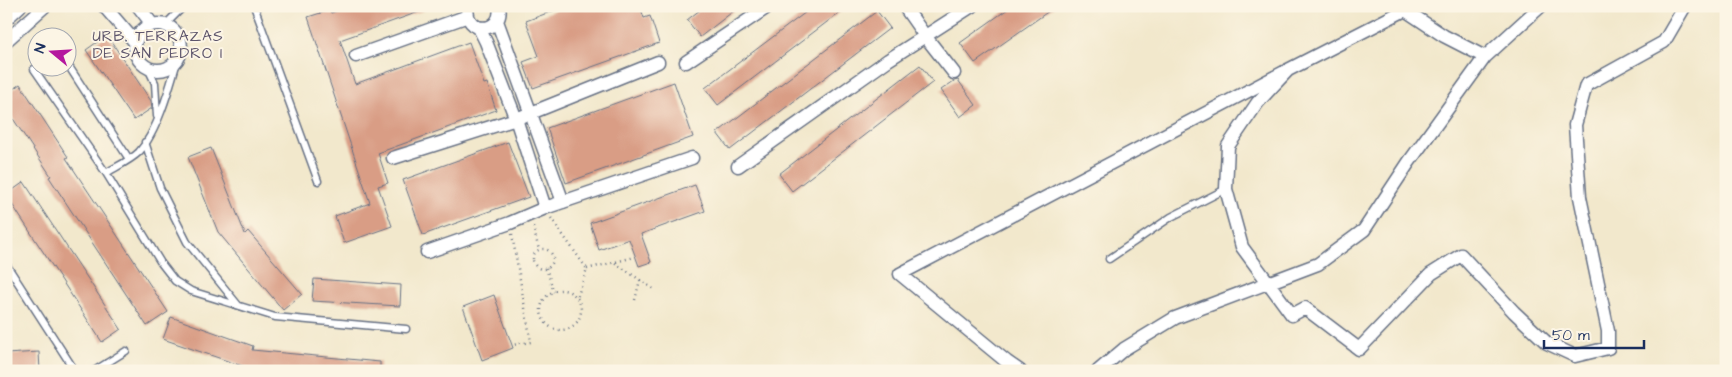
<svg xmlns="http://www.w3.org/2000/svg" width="1732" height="377" viewBox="0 0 1732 377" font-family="'Architects Daughter',sans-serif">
<rect width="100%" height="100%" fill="#fcf5e5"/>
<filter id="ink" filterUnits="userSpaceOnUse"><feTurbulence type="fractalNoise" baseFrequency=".02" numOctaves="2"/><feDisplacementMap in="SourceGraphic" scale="10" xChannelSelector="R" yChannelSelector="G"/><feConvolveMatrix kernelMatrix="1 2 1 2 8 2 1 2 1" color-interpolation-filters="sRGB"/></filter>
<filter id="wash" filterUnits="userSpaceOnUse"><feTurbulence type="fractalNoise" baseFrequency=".0096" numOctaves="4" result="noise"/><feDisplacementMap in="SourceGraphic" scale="20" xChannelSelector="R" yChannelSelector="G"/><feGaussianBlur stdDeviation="1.12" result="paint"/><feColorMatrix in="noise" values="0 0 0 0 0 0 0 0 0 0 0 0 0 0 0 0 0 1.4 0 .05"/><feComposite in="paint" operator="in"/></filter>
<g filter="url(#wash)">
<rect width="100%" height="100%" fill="#f2e8cc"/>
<g id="blocks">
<path fill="#d99d85" d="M350,6H430V8L340,40L355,84L469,42L484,84L487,83L496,110L378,153L388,183L378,186L392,226L344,243L335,216L370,203L308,17L330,10L331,13Z
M566,6H640L644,18L650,16L659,43L533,88L523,62L539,56L526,21Z
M705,6H740L700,37L687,20Z
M814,6H848L718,105L705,88Z
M1012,6H1056L975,63L960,43Z
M877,11L890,28L730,150L717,133Z
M107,35L151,101L152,108L134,120L86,50Z
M920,65L933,82L792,191L779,174Z
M958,80L976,105L960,117L941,90L954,81Z
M674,82L693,137L566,183L547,128Z
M20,84L68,157L66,158L168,312L147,326L49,177L51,176L6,108V94Z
M508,142L529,197L423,235L403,180Z
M211,148L245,234L248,231L302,294L283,310L218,232L188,157Z
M24,182L121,329L102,342L6,195Z
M695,185L705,211L641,234L651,262L639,266L629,239L599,250L590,223Z
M314,279L401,285L400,306L312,301Z
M494,295L513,348L482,360L463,307Z
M171,317L253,346L252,350L380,362V371H257L163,339Z
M39,352L40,371H6V354Z"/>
</g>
</g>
<g filter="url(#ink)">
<use href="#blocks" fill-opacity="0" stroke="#667084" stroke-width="1"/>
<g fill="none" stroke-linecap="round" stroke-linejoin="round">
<g stroke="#667084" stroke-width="9">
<path id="service" d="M254,6L318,181
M165,25L184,6
M68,65L129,159
M148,68L155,83L157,116
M34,69L106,173L161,263L175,281L191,291L275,317L406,329
M145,142L160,188L187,242L238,305
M106,173C116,167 131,160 139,152C158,131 170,86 178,58
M1109,259L1171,217L1226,189
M6,264L75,371
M94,371L126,351"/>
</g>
<g stroke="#667084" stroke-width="15">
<path id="minor" d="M104,6L135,42
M138,6L152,24
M468,6C462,35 505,35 499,6
M904,6L925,36L954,73
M1405,10L1444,36L1485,57
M6,19L20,6
M497,21L563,202
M135 47a23 23 0 1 1 46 0a23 23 0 1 1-46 0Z
M479,28L486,42L516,119L545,208
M6,41L45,6
M356,56L468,16
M686,62L769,6
M1288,70L1258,102L1228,146L1226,189L1242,247L1292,315L1305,308L1359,349L1431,274L1461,255L1514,312L1547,343L1575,356L1608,348V331L1580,197L1575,125L1586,85L1664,42L1685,6
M393,158L516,119L658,62
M738,166L888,60L972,6
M427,252L510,223L545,208L692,158
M1020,371L1007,362L900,274L1288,70L1405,10
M1098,371L1124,349L1175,318L1318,264L1364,230L1409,162L1485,57L1541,6"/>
</g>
<path stroke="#667084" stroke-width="2.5" stroke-dasharray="1 4" stroke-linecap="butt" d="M551,218L587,269L577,298
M533,227L539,250
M512,234L531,342L512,345
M533 259a10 10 0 1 1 20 0a10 10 0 1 1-20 0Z
M615,263L655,290
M546,268L554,292
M587,269L635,257
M541 310a20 20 0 1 1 40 0a20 20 0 1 1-40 0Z
M635,300L640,280"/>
<use href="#service" stroke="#fff" stroke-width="6"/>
<use href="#minor" stroke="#fff" stroke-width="12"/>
</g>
</g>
<g text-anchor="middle" stroke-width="4" stroke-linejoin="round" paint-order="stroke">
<g font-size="15" letter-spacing="1" fill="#5e566c" stroke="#fcf5e5">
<text x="158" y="41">URB. TERRAZAS<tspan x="158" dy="17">DE SAN PEDRO I</tspan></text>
</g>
</g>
<rect width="1732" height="377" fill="none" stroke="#fcf5e5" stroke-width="25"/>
<g transform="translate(52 52) rotate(288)"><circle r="24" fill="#fcf5e5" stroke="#a2a6af"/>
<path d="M0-4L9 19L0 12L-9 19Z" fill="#b5179e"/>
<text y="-8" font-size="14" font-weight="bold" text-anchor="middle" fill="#1b2f5e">N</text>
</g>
<path d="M1544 340v8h100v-8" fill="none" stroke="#1b2f5e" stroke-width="2.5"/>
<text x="1552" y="340" font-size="15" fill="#1b2f5e" stroke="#fcf5e5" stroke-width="4" paint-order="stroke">50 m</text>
</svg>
